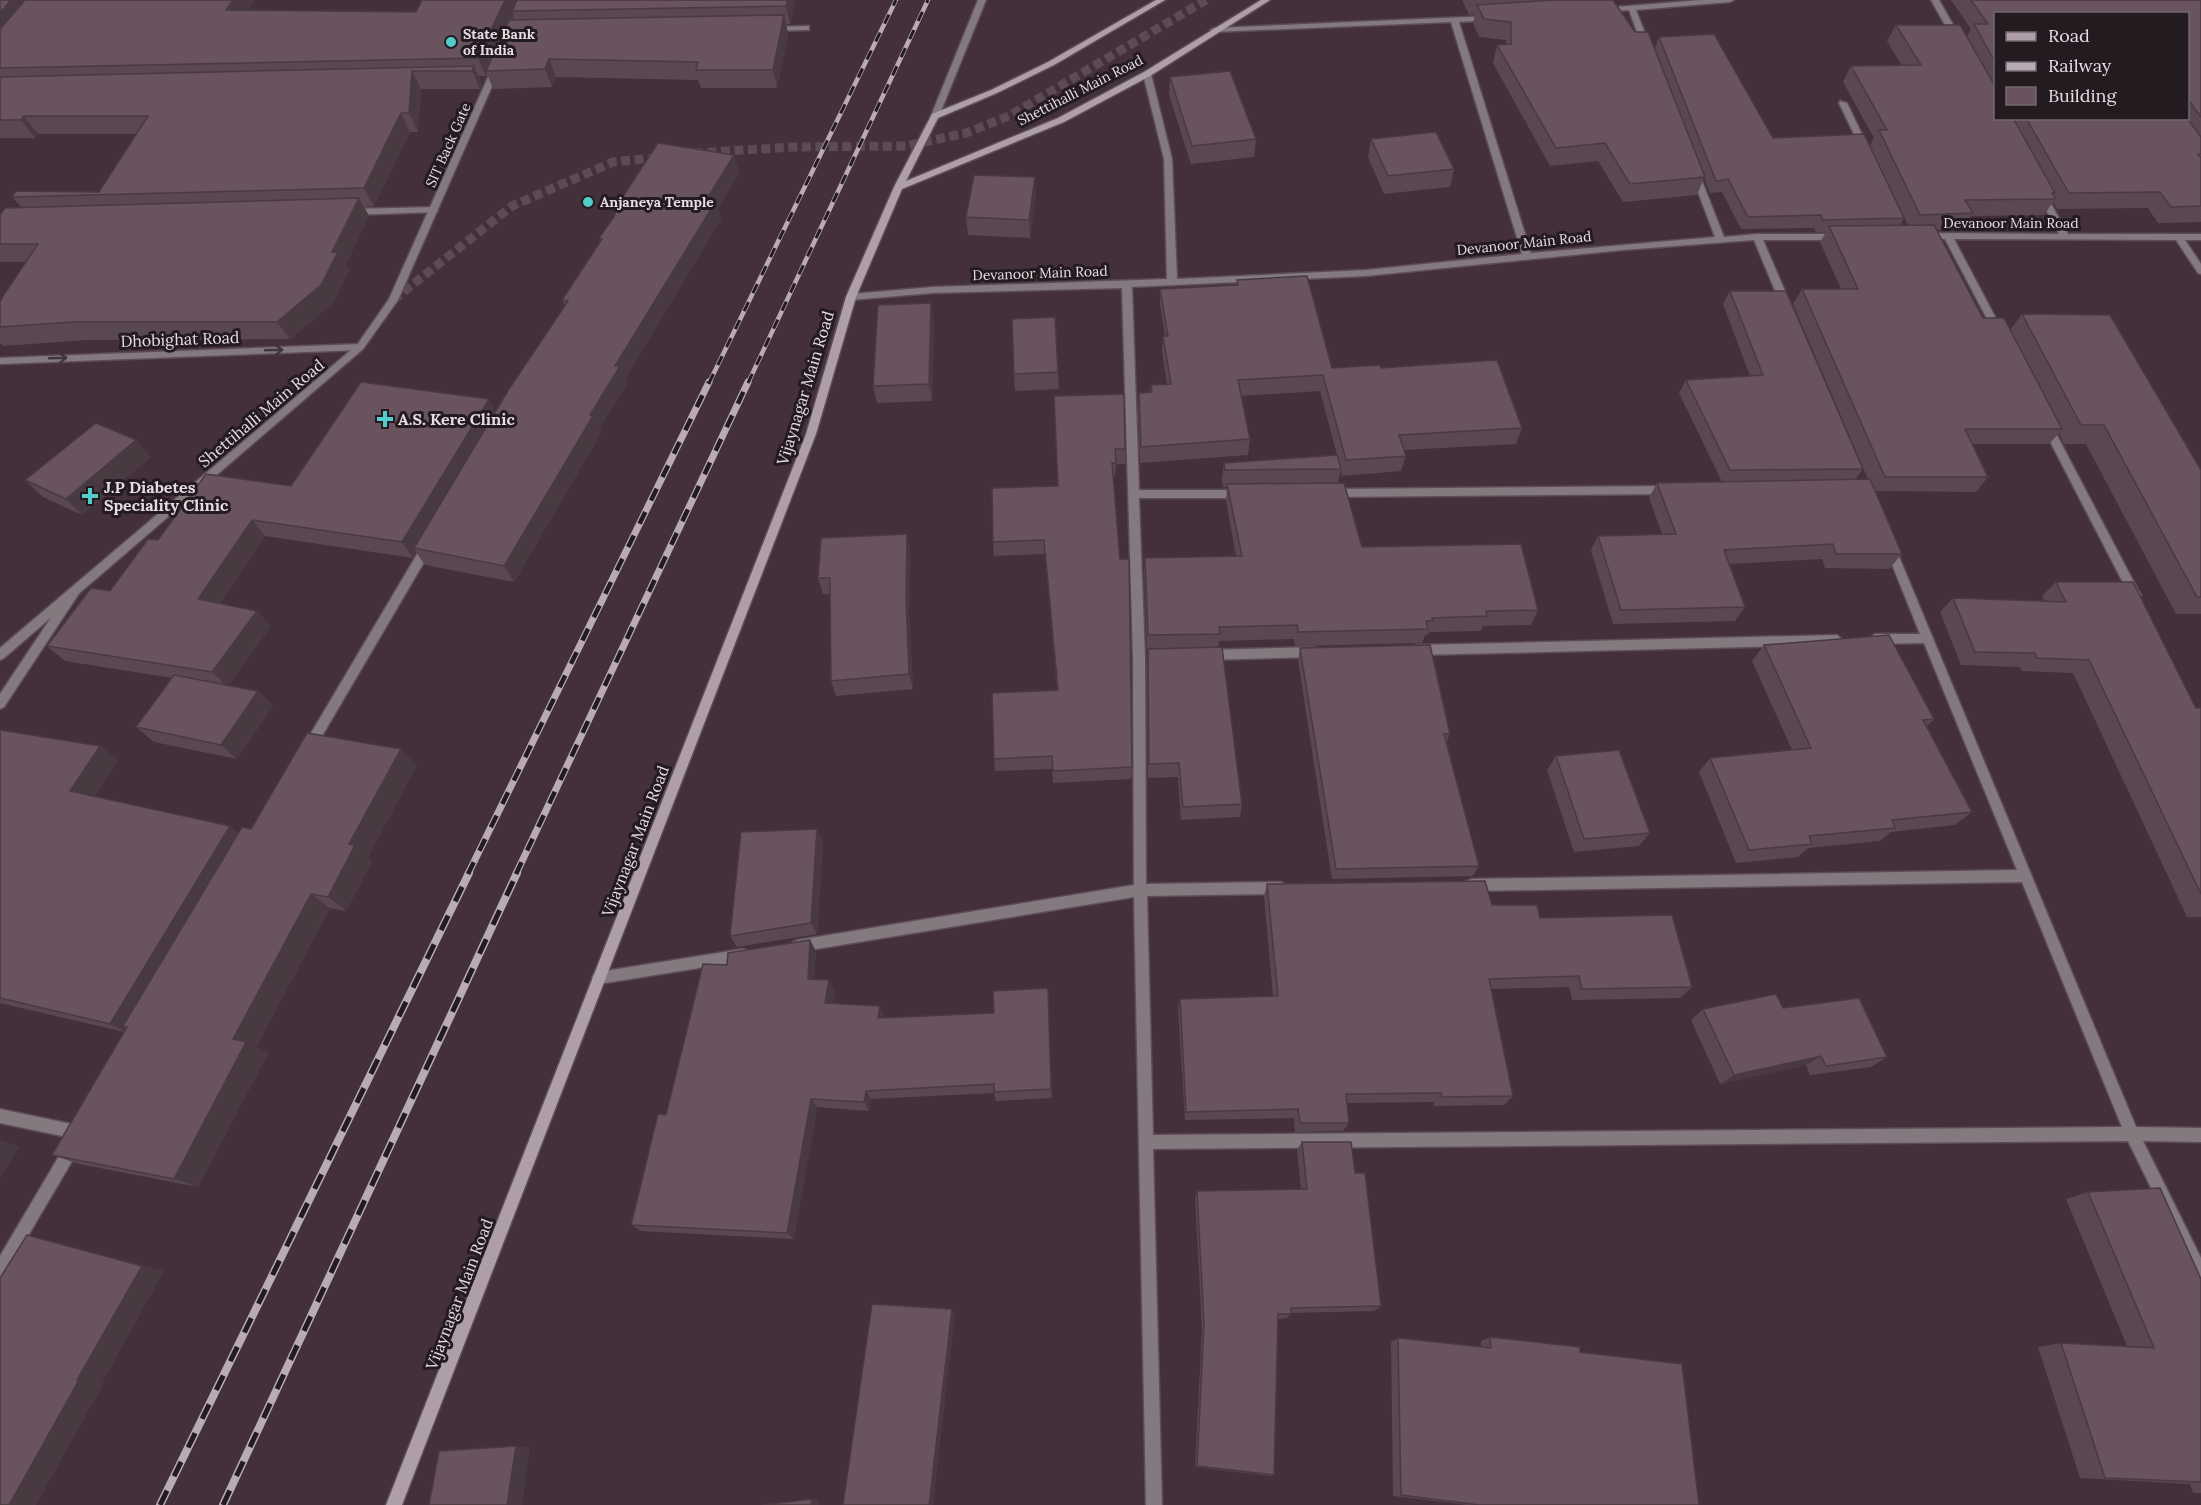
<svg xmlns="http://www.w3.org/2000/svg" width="2201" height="1505" viewBox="0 0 2201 1505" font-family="Lora,serif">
<rect width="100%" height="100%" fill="#43303b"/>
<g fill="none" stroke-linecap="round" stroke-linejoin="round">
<path stroke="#5c4a54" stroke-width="9" stroke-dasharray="9 4.5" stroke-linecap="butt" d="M694,153L794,147L906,146L966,133L1009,116L1206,0
M393,300L512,206L613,162L662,157"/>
<g stroke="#5d4c56" stroke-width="3">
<path id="minor" d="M978,0H986L939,116L932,118L931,116Z
M1701,0H1734L1730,2L1636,10L1650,46L1646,48L1642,46L1629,10L1603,12L1599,10L1603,8Z
M1931,0H1939L1960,37L1959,39H1953Z
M1490,16L1494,18L1493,20L1459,22L1531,253L1715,237L1690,171L1694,168L1698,171L1724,237L1757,234H1837L1842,237L1837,240H1763L1791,305L1786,308L1781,305L1754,240L1623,250L1366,276L1132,287L1139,490H1240L1245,494L1240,498H1139L1145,657L1146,884L1280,882L1285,884L1286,888L1285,892L1280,894L1147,896L1153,1135L2122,1127L2022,882L1472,891L1467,889L1466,885L1467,881L1472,879L2017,870L1924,643L1875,644L1869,639L1875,634H1920L1885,547L1890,543L1895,547L2136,1127L2201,1128V1142L2143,1141L2201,1258V1281L2196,1279L2128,1141L1153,1149L1162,1505H1146L1134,897L798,952L793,950L791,946L793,942L798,940L1134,885L1133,657L1122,288L933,293L851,300L846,297L851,294L933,287L1167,279L1164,159L1143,74L1147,72L1151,74L1172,159L1177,279L1366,270L1522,254L1451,22L1214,32L1210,30L1214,28Z
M809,26V30H806L771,31L767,29L771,27Z
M1840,101L1847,103L1869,149L1868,151L1861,149L1839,103Z
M2042,192L2046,195L2068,234H2201V240H2185L2201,264V274L2198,273L2176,240L1954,239L2003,332L1998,335L1995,334L1945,239H1923L1918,236L1923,233L2059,234L2038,195Z
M434,207L438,210L437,212L351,215L347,212L351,209Z
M360,344L365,347L360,350L0,364V358Z
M2046,420L2051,424L2139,592L2141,595L2139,598H2131L2041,424Z
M1669,486L1674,490L1669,494L1333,497L1328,493L1333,489Z
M429,540L434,544L433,547L312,753L308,754L304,753L302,749L304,745L425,541Z
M74,588L80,592L78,595L4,707L0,709V694L70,589Z
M1837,635L1843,640L1837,645L1416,655L1410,650L1416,645Z
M1315,647L1321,652L1315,657L1206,660L1200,655L1206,650Z
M743,949L748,951L750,955L748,959L743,961L599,984L594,982L592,978L594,974L599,972Z
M0,1109L81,1126L86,1128L88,1133L86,1138L81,1140L0,1123Z
M73,1139L78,1141L80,1146L78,1151L5,1275L0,1277V1256L68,1141Z"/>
</g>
<g stroke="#5d4c56" stroke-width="3">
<path id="tertiary" d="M493,66L500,68L398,300L363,349L4,658L0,660V648L357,345L389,299Z"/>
</g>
<g stroke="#5d4c56" stroke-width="3">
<path id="secondary" d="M1156,0H1165L1054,65L997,93L938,118L906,181L1058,118L1144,72L1261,0H1270L1150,76L1064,122L902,189L856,297L816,434L402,1505H386L806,434L846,297L894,187L932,114L991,90L1048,62Z"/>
</g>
<use href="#minor" fill="#83797e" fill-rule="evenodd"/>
<use href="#tertiary" fill="#83797e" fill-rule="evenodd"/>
<use href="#secondary" fill="#ae9ea7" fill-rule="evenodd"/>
<g stroke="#b9abb4" stroke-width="4.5">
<path id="rail-far2" d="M709,383L896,0
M748,383L928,0"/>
</g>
<g stroke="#b9abb4" stroke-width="7">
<path id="rail-far1" d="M468,874L709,382
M516,874L748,382"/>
</g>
<g stroke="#b9abb4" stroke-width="8">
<path id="rail" d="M160,1505L469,873
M223,1505L517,873"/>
</g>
<use href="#rail-far2" stroke="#231b20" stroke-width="3" stroke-dasharray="10" stroke-linecap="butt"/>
<use href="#rail-far1" stroke="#231b20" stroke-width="4.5" stroke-dasharray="13" stroke-linecap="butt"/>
<use href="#rail" stroke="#231b20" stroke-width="5" stroke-dasharray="16" stroke-linecap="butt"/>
</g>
<path fill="#594752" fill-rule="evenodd" d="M0,0H252L253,2L248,11L416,12L422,0H842H795L790,24H786L788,33L777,88H701L698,80L556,77L552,87L493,89L487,74L486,76H478L482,85L480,89H421L418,132H410L374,206L364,207L369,216L346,264L349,270L333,303L290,339L87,340L3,346L0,343V302L26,262H0V215L21,207L12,197L99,192L136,134H38L35,138H0Z
M1462,0H1613L1635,32L1655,48L1659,37L1773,138L1904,218L1900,225H1908L1870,146L1874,138L1843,82L1851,66H1902L1887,41L1896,25L1967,36L1971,29L1951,0H2201V222L2158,223L2148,208L2057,209L2053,202L2044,215L1971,216L1962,229L1936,230L1983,318L2010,330L2022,314L2201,470V614H2176L2086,444H2064L2059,433L2049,444H1972L1988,477L1976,492L1875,491L1902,554L1889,569L1825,568L1822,559L1729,564L1745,607L1735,621L1613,624L1591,550L1598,536L1662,534L1649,498L1657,483L1722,482L1679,393L1686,380L1750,376L1723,304L1730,291L1863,469L1855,480L1868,479L1793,304L1802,289H1841L1820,242L1826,232H1816L1814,228L1741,229L1722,192L1710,193L1704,178L1697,195L1623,202L1598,161L1550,166L1493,63L1497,45L1506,44V40L1479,37L1473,23L1475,14L1469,15ZM1995,14H2187V118H1995Z
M1170,77L1256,139L1254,157L1191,164L1169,95Z
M1371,139L1454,169L1450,187L1384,194L1368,157Z
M734,155L739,173L718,208L721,219L625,379L627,384L599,429L601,433L514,582L425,565L416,552L413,558L265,536L220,604L271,626L228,686L258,691L273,706L237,759L154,742L136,727L172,678L65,661L47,646L110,591L158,540L291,486L496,411L565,306L562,300L601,241L599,238Z
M1036,195L1030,238L968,235L966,217Z
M1237,280L1332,368H1381L1522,428L1516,444L1404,450L1406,456L1401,471L1342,476L1341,470L1338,483L1362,547L1538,610L1531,625L1483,626L1481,631L1429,632L1428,635H1425L1422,643L1295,646L1294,639L1219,641L1218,647L1242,804L1240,817L1181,820L1178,777L1148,778L1147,664L1148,650H1147L1144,573L1145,558L1236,556L1226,500L1227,487H1223L1222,480L1224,463L1337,455L1320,391L1241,396L1250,439L1248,455L1140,463L1138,409L1139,393L1150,392L1151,385L1167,384L1162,352L1163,336H1165L1160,305V289L1236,285Z
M1055,317L1059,389L1015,391L1014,374Z
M934,321L932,401L877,403L873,386Z
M1054,396L1125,449V464H1116L1115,477H1113L1132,767L1131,779L1053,783L1052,769L995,771L994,759L1057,690L1045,554L994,556L993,542L1058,486Z
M151,457L82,515L43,497L25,480Z
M910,550L909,613L913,689L836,696L831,681L830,594H823L818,578Z
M2056,582L2196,708H2201V917H2187L2073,673L2022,671L2020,667L1961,665L1940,612L1953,598L2044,601L2042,596Z
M1764,645L1934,719L1927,726L1972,812L1955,825L1891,832L1880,841L1808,848L1798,857L1736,863L1699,772L1710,758L1792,750L1752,661Z
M1300,648L1450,734L1446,743L1479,866L1473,876L1332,879L1298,661Z
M0,730L100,746L118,760L94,796L239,833L417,765L368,857L372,861L346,911L330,908L256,1047L268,1053L198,1187L79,1164L52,1155L124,1032L0,1003Z
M1556,756L1650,833L1639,846L1574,852L1547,770Z
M823,842L817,934L737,947L730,936Z
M1267,884L1492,905L1540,918L1692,987L1680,998L1572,1000L1569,987L1491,989L1513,1096L1504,1105L1434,1106V1102L1347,1103L1349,1123L1343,1131L1295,1132L1294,1118L1185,1120L1178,1009L1180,999L1273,997L1264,896Z
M816,951L814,979L835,990L832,1004L884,1016V1018L994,1013L1048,988L1052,1098L996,1101L994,1093L871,1099L869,1111L817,1107L794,1239L641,1231L631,1225L666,1115L727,965Z
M1783,1008L1887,1057L1871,1067L1810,1075L1806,1065L1720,1084L1691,1020L1703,1009Z
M1302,1142L1355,1173L1381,1306L1374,1311L1291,1313L1287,1318L1278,1319L1274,1475L1270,1476L1195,1467L1202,1329L1195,1198L1197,1191L1301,1189L1297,1150Z
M2088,1192L2201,1279V1493H2193L2190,1484L2080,1478L2038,1347L2061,1343L2127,1346L2066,1199Z
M1490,1337L1580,1352L1699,1505H1468L1393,1496L1391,1342L1398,1338L1481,1347V1341Z"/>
<path fill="#493a42" d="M11,0H40L0,47V13Z
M233,0H252L253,2L237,29L226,10Z
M505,0H521L512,11L514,15L488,71H486L487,74L486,76L478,58Z
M787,0H795L790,24L786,6Z
M784,15L788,33L777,88L773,70Z
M549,59L556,77L552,87L545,69Z
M474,66L482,85L480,89L472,71Z
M412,71L421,89L418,132L409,113Z
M401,113L410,132L374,206L364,188Z
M24,116L38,134L35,138L21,120Z
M734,155L739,173L718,208L721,219L625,379L627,384L599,429L601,433L514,582L504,566L590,415L615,366L707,199Z
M1035,177L1036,195L1030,238L1029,220Z
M359,198L369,216L346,264L349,270L333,303L290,339L277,322L332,252Z
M931,303L934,321L932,401L929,384Z
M489,399L498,415L414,548L416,552L413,558L402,542Z
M136,440L151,457L82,515L66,499Z
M252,520L265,536L213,614L198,599Z
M907,534L910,550L909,613L913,689L909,674L906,598Z
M257,611L271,626L228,687L212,672Z
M258,691L273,706L237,759L221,745Z
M100,746L118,760L88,804L70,791Z
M401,749L417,765L368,857L372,861L346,911L328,897L349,844Z
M230,826L246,839L123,1026L132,1031L130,1034L110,1024Z
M817,829L823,842L817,934L811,923Z
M311,894L330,908L256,1047L268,1053L198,1187L174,1179L233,1039Z
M810,940L816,951L813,989L808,979Z
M829,980L835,990L830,1013L825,1003Z
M1048,988L1049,998L1052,1098L1051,1089Z
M880,1006L884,1016L882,1028L878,1018Z
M1821,1056L1806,1065L1720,1084L1734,1075Z
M866,1091L871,1099L869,1111L864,1102Z
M811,1099L817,1107L794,1239L787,1233Z
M0,1140L20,1147L0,1177Z
M27,1235L164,1271L102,1383H104L36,1505H9L77,1380Z
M952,1309L955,1314L933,1505H929Z
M516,1446L530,1448L522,1505H507Z
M812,1499L819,1500V1505H811Z"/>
<path fill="#68535f" stroke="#493a42" stroke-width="1.5" d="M0,0H11L0,13Z
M25,0H233L226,10L416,12L422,0H505L478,58L0,68V29Z
M517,0H787L786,6L512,11Z
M1553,0H1613L1635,32H1648L1705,177L1630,184L1605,143L1556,148L1497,45L1511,44V22L1484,19L1477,5Z
M1971,0H2201V117L2189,101H2187V14H1995V62L1974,24H1988Z
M784,15L773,70H696L698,62L549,59L545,69L486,71L509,20Z
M1896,25H1960L1995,86V118H2013L2055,193H2052L2056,199L1965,200L1973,213L1920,215L1879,130H1887L1851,66L1921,65Z
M1714,34L1773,138L1864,134L1904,218L1823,220L1821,215L1748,217L1728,179L1716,181L1659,37Z
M474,66L472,71H412L409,113H401L364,188L12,197L16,191L99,192L148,116H24L21,120H0V77Z
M1230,71L1256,139L1192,146L1170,77Z
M2026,118H2187L2201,137V154H2198L2201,158V206L2171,207L2160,192L2069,193Z
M1436,132L1454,169L1388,176L1371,139Z
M658,143L734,155L707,199L716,201L615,366H620L590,415L593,416L504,566L414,548L509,389L568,301L562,300L602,239L599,238L614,217L618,204Z
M974,175L1035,177L1029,220L966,217Z
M359,198L332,252H338L321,285L277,322H72L0,327V302L3,296L38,244H0V215L5,208Z
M1934,225L1983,318H2004L2062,429H1965L1988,477H1885L1802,289H1858L1829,226Z
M1307,276L1332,368L1380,365L1381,368L1497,360L1522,428L1399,435L1406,456L1346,460L1323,375L1238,380L1250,439L1141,447L1139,393L1152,392L1151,385L1171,384L1163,336H1168L1160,289L1238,285L1237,280Z
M1730,291H1786L1863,469L1730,470L1686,380L1763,375Z
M931,303L929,384L873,386L878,305Z
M2022,314L2110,315L2201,470V597H2197L2104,425H2081Z
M1055,317L1058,372L1014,374L1012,319Z
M361,382L489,399L402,542L252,520L198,599L257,611L212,672L47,646L91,588L110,591L148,539L158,540L206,474L291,486Z
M1124,394L1125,449H1115L1116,463H1112L1120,559H1129L1132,767L1053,771L1052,756L994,759L992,693L1058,690L1044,540L993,542L992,488L1058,486L1054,396Z
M96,423L136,440L66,499L25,480Z
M1337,455L1341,469L1225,470L1224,463Z
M1870,479L1902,554H1836L1833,544L1724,550L1745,607L1621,610L1598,536L1676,534L1657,483Z
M1344,483L1362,547L1521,544L1538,610L1486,611L1487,616L1432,618L1433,621H1426L1428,629L1298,632L1297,625L1219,627L1220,634L1148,635L1145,558L1242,556L1227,484Z
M907,534L906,598L909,674L831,681L830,578H818L821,538Z
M2056,582H2133L2196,708H2201V894L2089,660L2037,658L2035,653L1975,652L1953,598L2066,602Z
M1889,635L1934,719L1923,720L1972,812L1892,820L1895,828L1809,836L1812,844L1749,850L1710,758L1811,748L1764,645Z
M1430,645L1450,734H1444L1479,866L1336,869L1300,648Z
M1222,647L1242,804L1183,807L1179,763L1149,764L1148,649Z
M174,675L258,691L221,745L136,727Z
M0,730L100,746L70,791L230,826L110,1024L0,998Z
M307,733L401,749L349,844L355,845L328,897L311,894L233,1039L246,1042L174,1179L52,1155L127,1027L123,1026L242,827L251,829Z
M1619,750L1650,833L1584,839L1556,756Z
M817,829L811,923L730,936L741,832Z
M1485,881L1492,905H1537L1540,918L1672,915L1692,987L1582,989L1579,976L1489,979L1513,1096L1442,1097L1441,1093L1346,1094L1349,1123H1300L1298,1109L1186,1112L1180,999L1278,996L1267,884Z
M810,940L808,979L829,980L825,1003L880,1006L878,1018L994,1013L993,991L1048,988L1051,1089L994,1092V1084L866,1091L864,1102L811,1099L787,1233L631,1225L658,1114L666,1115L703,964L727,965L728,953Z
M1776,994L1783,1008L1859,998L1887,1057L1826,1066L1821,1056L1734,1075L1703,1009Z
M1302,1142H1351L1355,1173H1365L1381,1306L1291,1308V1314H1278L1274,1475L1197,1466L1204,1324L1197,1191L1307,1189Z
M2160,1188L2201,1279V1482L2105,1478L2061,1343L2154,1348L2088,1192Z
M27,1235L142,1266L77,1380H79L9,1505H0V1278Z
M872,1304L952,1309L929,1505H843Z
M1490,1337L1580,1347V1352L1682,1364L1699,1505H1479L1401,1495L1398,1338L1491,1348Z
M516,1446L507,1505H429L439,1451Z
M812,1499L811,1505H762Z"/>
<defs><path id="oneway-shaft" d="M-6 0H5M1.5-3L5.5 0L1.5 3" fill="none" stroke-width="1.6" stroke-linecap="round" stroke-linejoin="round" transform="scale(1.5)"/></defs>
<g stroke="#40373c">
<use href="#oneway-shaft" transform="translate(274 350) rotate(-2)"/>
<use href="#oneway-shaft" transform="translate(58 358) rotate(-2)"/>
</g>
<g fill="#53cdca" stroke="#231b20" stroke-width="2">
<circle cx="451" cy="42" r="6"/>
<circle cx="588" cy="202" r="6"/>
<path d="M382 410h6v6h6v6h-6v6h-6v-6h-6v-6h6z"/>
<path d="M87 487h6v6h6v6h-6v6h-6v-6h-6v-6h6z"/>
</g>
<g text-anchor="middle" stroke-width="6" stroke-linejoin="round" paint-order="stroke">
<g font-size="14" font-weight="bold" fill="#e8dce3" stroke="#231b20" text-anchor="start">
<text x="463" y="39">State Bank<tspan x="463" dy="16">of India</tspan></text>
<text x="600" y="207">Anjaneya Temple</text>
</g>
<g font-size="14" fill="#e8dce3" stroke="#231b20">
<text transform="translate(1080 90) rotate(-27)" y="5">Shettihalli Main Road</text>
<text transform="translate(448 145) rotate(-66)" y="5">SIT Back Gate</text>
<text x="2011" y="228">Devanoor Main Road</text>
<text transform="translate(1524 243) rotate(-6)" y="5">Devanoor Main Road</text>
<text transform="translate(1040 273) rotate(-2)" y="5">Devanoor Main Road</text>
</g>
<g font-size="16" fill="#e8dce3" stroke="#231b20">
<text transform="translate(180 339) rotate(-2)" y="6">Dhobighat Road</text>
<text transform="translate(805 388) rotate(-73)" y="6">Vijaynagar Main Road</text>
<text transform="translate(261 413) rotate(-40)" y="6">Shettihalli Main Road</text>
<text transform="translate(635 841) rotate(-69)" y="6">Vijaynagar Main Road</text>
<text transform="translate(459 1294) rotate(-69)" y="6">Vijaynagar Main Road</text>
</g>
<g font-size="16" font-weight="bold" fill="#e8dce3" stroke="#231b20" text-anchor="start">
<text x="398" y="425">A.S. Kere Clinic</text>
<text x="104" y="493">J.P Diabetes<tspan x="104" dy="18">Speciality Clinic</tspan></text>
</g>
</g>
<rect x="1994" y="12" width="195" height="108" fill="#231b20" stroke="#72686e" stroke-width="1.5"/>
<rect x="2006" y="32" width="30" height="9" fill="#ae9ea7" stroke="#72686e" stroke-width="1.5"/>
<text x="2048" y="42" font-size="18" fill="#e8dce3">Road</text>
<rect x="2006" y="62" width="30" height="9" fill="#b9abb4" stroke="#72686e" stroke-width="1.5"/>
<text x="2048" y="72" font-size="18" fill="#e8dce3">Railway</text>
<rect x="2006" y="87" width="30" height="18" fill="#68535f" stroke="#72686e" stroke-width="1.5"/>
<text x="2048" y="102" font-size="18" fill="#e8dce3">Building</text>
</svg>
